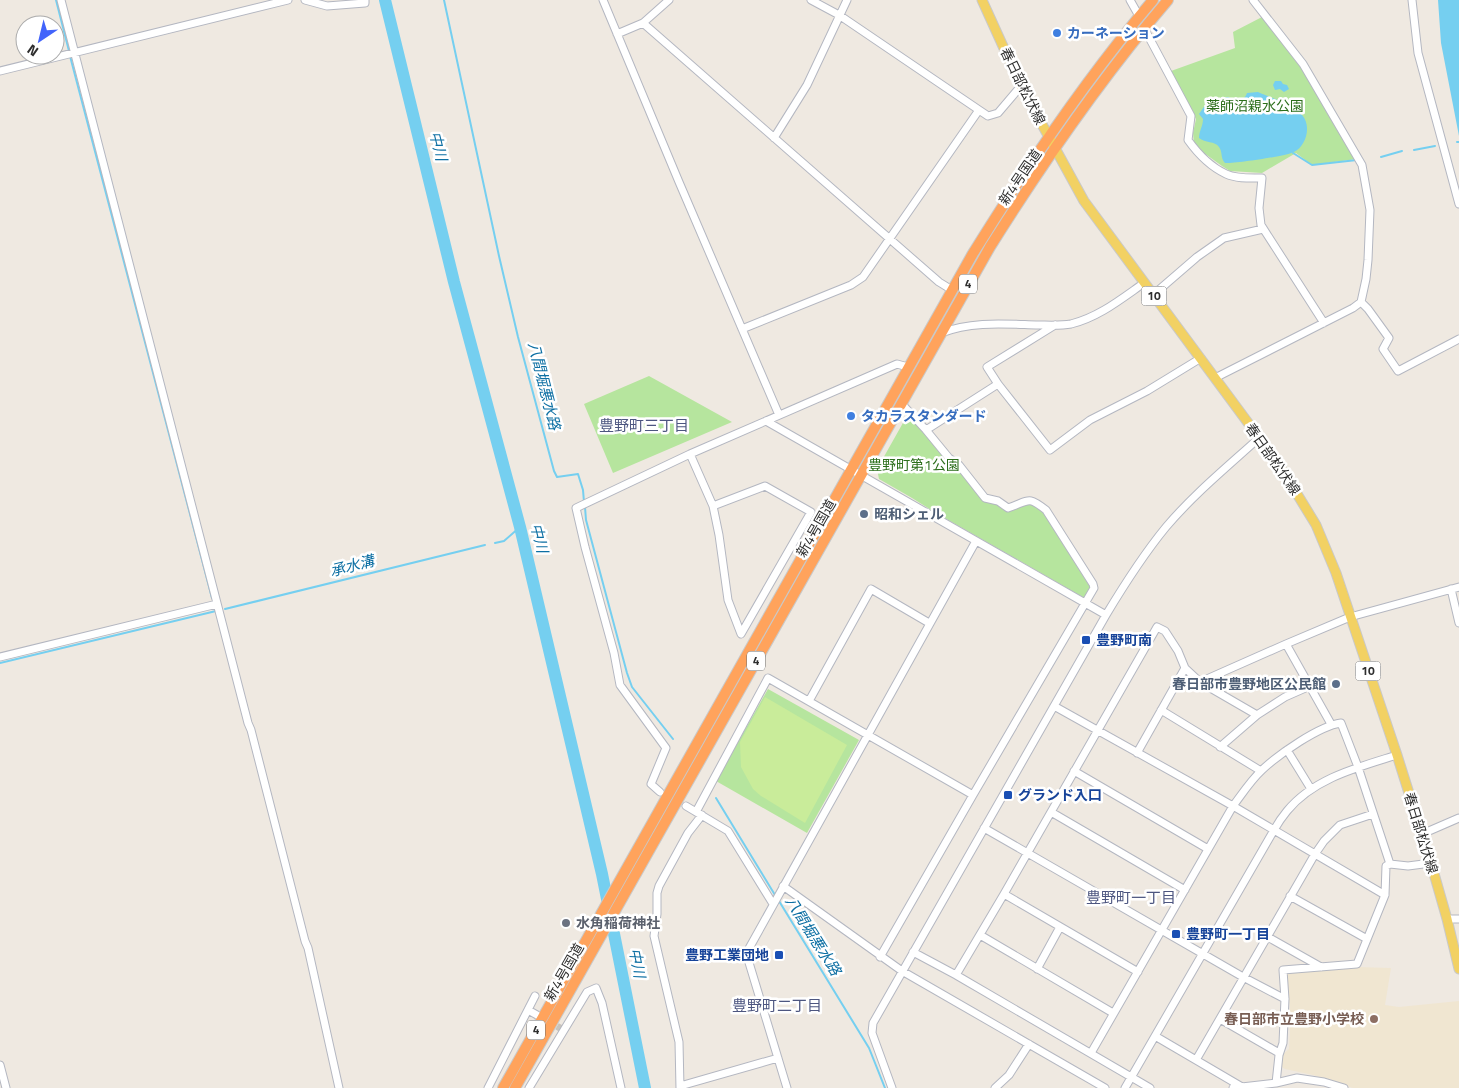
<svg xmlns="http://www.w3.org/2000/svg" width="1459" height="1088" viewBox="0 0 1459 1088" font-family="'Titillium Web','Noto Sans JP',sans-serif">
<rect width="100%" height="100%" fill="#efe9e1"/>
<path fill="#f0e6d1" d="M1357,967L1391,968L1385,1005L1399,1007L1459,1001V1088H1353L1313,1075L1285,1069L1282,1067L1281,1056L1289,1049L1290,1031V1006L1286,976L1288,973Z"/>
<path fill="#b6e59e" d="M1262,17L1301,65L1357,159L1312,165L1296,153L1262,173L1230,171L1222,166L1204,153L1194,143L1193,133L1196,119L1171,71L1235,48L1233,32Z
M649,376L732,422L613,473L584,404Z
M908,414L949,462L957,468L983,501L996,504L1007,511L1014,510L1029,503C1048,512 1053,526 1063,544C1072,558 1081,572 1090,587L1091,590L1086,599L936,513L912,498L879,479L877,469Z
M768,689L859,740L807,833L716,781Z"/>
<path fill="#c9ec9a" d="M765,697L847,745L805,823L761,796L753,789L741,767L740,742Z"/>
<path fill="#75cff0" d="M1438,0H1459V136L1441,43Z
M1275,81H1281L1283,84L1287,85L1289,89L1284,92L1280,89L1275,90L1273,85Z
M1258,92C1271,98 1293,105 1302,115C1312,126 1306,146 1294,152C1287,156 1232,164 1225,163C1220,158 1223,152 1219,147C1215,141 1205,143 1199,138C1199,131 1203,126 1203,119L1199,114L1208,101L1228,97C1235,101 1244,102 1247,93Z"/>
<g fill="none" stroke-linecap="round" stroke-linejoin="round">
<path stroke="#75cff0" stroke-width="2" d="M56,0L69,51
M444,0L499,256L518,337L554,471L557,477L578,474L583,490L584,502
M70,56L212,598
M1457,142H1459
M1414,150L1435,146
M1293,153L1312,165L1357,160
M1381,157L1402,151
M585,507L586,520L627,673L632,687L673,739
M495,543L504,541L520,527
M225,609L485,545
M0,663L216,611
M716,798L775,895
M779,901L869,1048L885,1088"/>
<path stroke="#75cff0" stroke-width="12" d="M385,0L454,282L520,527L602,874L645,1088"/>
<path stroke="#c8c4bd" stroke-width="7" stroke-dasharray="7 3.5" stroke-linecap="butt" d="M548,1021L565,1031"/>
<g stroke="#b4b7c1" stroke-width="9">
<path id="minor" d="M61,0L248,723L251,730L305,941L308,948L339,1088
M305,0L327,6L365,3V0
M603,0L679,182L779,415
M811,0L839,15L979,110L988,116L998,113L1021,86
M1130,0L1139,16
M1412,0L1418,53L1459,204
M643,23L939,282L952,290
M1144,28L1191,116L1188,140C1198,154 1211,167 1226,174C1237,179 1251,178 1262,178L1259,208L1261,225L1324,323
M617,34L643,23L669,0
M0,71L288,0
M774,138L807,85L847,0
M1153,295L1197,257L1224,238L1263,229
M1361,302L1368,309L1389,338L1383,349L1398,371L1459,339
M1055,325L987,367L998,384L1050,450L1090,420L1147,391L1201,358
M742,329L851,285L863,277L979,110
M941,333C972,321 1004,324 1036,325C1047,325 1060,326 1071,324C1099,317 1121,299 1144,283
M1215,378L1353,308L1361,302L1366,279L1368,260L1370,210L1362,165L1303,64L1253,0
M766,421L1106,615
M926,430L998,384
M690,454L713,506
M765,486L811,512L741,634L728,600L719,535L713,506Z
M1451,589L1459,623
M1286,644L1331,724
M0,657L217,604
M1200,682L1286,644L1350,617L1459,587
M809,701L871,589L929,623
M1054,706L1233,806L1385,895
M1161,710L1261,771
M1220,747L1257,715L1285,697L1310,686
M1287,750L1311,789
M1137,753L1185,668
M1074,771L1208,849
M660,792L651,784L666,748L620,685L614,653L585,547L576,508L690,454L897,364L908,367
M686,806L728,831L773,904
M696,812L768,678L973,795
M1051,812L1185,890
M984,828L1243,977L1285,999
M1422,834L1459,818
M1390,864L1408,866L1431,863
M783,886L902,971L1105,1088
M1004,894L1138,972
M1290,896L1367,939
M1447,919H1459
M980,935L1113,1013
M1266,936L1321,967
M913,952L956,975L1150,1088
M880,957L973,795L1094,588L1093,584L1046,510C1027,495 1029,501 1008,508L998,501L985,498L959,465L949,458L926,430L902,404
M1037,969L1060,927
M956,975L1004,894L1157,627L1165,631L1178,651L1185,668L1200,682L1257,715
M528,1010L537,1015
M1220,1019L1279,1053
M1155,1036L1242,1087
M1091,1053L1233,806C1242,794 1251,780 1262,770C1279,754 1319,726 1341,723L1358,767L1390,864L1386,866L1385,895L1357,964L1283,970L1285,999L1283,1043L1279,1055L1276,1083
M1196,1060L1315,854L1324,841L1340,825L1373,814
M0,1065L6,1088
M680,1086L778,1058
M488,1088L535,996
M529,1088L587,992L596,988L602,1003L621,1088
M680,1088L679,1042L654,936L657,914V893L659,886L688,833L702,815
M787,1088L747,956V952L976,541
M892,1088L872,1033L873,1023L1106,615C1124,585 1143,555 1166,527C1194,494 1227,467 1259,438
M995,1088L1009,1075L1029,1044
M1125,1088L1274,830C1278,823 1282,817 1287,811C1314,778 1359,767 1397,755
M1233,1088L1276,1083L1297,1078L1324,1082L1344,1088"/>
</g>
<g stroke="#c9c9c9" stroke-width="11">
<path id="major" d="M982,0L1021,86L1084,201L1280,466L1316,525L1336,573L1397,755L1431,863L1447,919L1459,969"/>
</g>
<g stroke="#c9c9c9" stroke-width="12">
<path id="highway" d="M503,1088L972,255C1027,166 1085,80 1153,0
M515,1088L990,247C1044,161 1102,77 1168,0"/>
</g>
<use href="#minor" stroke="#fff" stroke-width="7"/>
<use href="#major" stroke="#f2d163" stroke-width="9"/>
<use href="#highway" stroke="#ffa35c" stroke-width="10"/>
</g>
<g fill="#3f7fe0" stroke="#fff" stroke-width="2">
<circle cx="1057" cy="33" r="5"/>
<circle cx="851" cy="416" r="5"/>
</g>
<g fill="#5c6f8a" stroke="#fff" stroke-width="2">
<circle cx="864" cy="514" r="5"/>
<circle cx="1336" cy="684" r="5"/>
</g>
<g fill="#1a4fb4" stroke="#fff" stroke-width="2">
<rect x="1081" y="635" width="10" height="10" rx="2.5"/>
<rect x="1003" y="790" width="10" height="10" rx="2.5"/>
<rect x="1171" y="929" width="10" height="10" rx="2.5"/>
<rect x="774" y="950" width="10" height="10" rx="2.5"/>
</g>
<circle fill="#6b7280" stroke="#fff" stroke-width="2" cx="566" cy="923" r="5"/>
<circle fill="#8d6e63" stroke="#fff" stroke-width="2" cx="1374" cy="1019" r="5"/>
<g text-anchor="middle" stroke-width="5" stroke-linejoin="round" paint-order="stroke">
<g fill="#fff" stroke="#6d6d6d" stroke-width="1">
<rect x="959" y="274.5" width="18" height="19" rx="4"/>
<rect x="1141.5" y="286.5" width="25" height="19" rx="4"/>
<rect x="747" y="651.5" width="18" height="19" rx="4"/>
<rect x="1355.5" y="661.5" width="25" height="19" rx="4"/>
<rect x="527" y="1020.5" width="18" height="19" rx="4"/>
</g>
<g font-size="12" font-weight="bold" fill="#2e2e2e">
<text x="968" y="288">4</text>
<text x="1154" y="300">10</text>
<text x="756" y="665">4</text>
<text x="1368" y="675">10</text>
<text x="536" y="1034">4</text>
</g>
<g font-size="14" font-weight="bold" fill="#366cbe" stroke="#fff" text-anchor="start">
<text x="1067" y="38">カーネーション</text>
<text x="861" y="421">タカラスタンダード</text>
</g>
<g font-size="14" fill="#2e2e2e" stroke="#fff">
<text transform="translate(1023 86) rotate(64)" y="5">春日部松伏線</text>
<text transform="translate(1020 177) rotate(-56)" y="5">新4号国道</text>
<text transform="translate(1273 459) rotate(55)" y="5">春日部松伏線</text>
<text transform="translate(816 528) rotate(-60)" y="5">新4号国道</text>
<text transform="translate(1421 833) rotate(73)" y="5">春日部松伏線</text>
<text transform="translate(564 972) rotate(-60)" y="5">新4号国道</text>
</g>
<g font-size="14" fill="#2c6e1b" stroke="#fff">
<text x="1255" y="111">薬師沼親水公園</text>
<text x="914" y="470">豊野町第1公園</text>
</g>
<g font-size="14" font-weight="bold" fill="#4e5e75" stroke="#fff" text-anchor="start">
<text x="874" y="519">昭和シェル</text>
<text x="1326" y="689" text-anchor="end">春日部市豊野地区公民館</text>
</g>
<g font-size="14" font-weight="bold" fill="#164399" stroke="#fff" text-anchor="start">
<text x="1096" y="645">豊野町南</text>
<text x="1018" y="800">グランド入口</text>
<text x="1186" y="939">豊野町一丁目</text>
<text x="769" y="960" text-anchor="end">豊野工業団地</text>
</g>
<g font-size="14" font-weight="bold" fill="#5b616d" stroke="#fff" text-anchor="start">
<text x="576" y="928">水角稲荷神社</text>
</g>
<g font-size="14" font-weight="bold" fill="#785e54" stroke="#fff" text-anchor="end">
<text x="1364" y="1024">春日部市立豊野小学校</text>
</g>
<g font-size="15" font-style="italic" fill="#0d6fa3" stroke="#fff">
<text transform="translate(438 146) rotate(76)" y="5">中川</text>
<text transform="translate(544 386) rotate(76)" y="5">八間堀悪水路</text>
<text transform="translate(539 538) rotate(76)" y="5">中川</text>
<text transform="translate(352 566) rotate(-14)" y="5">承水溝</text>
<text transform="translate(813 936) rotate(58)" y="5">八間堀悪水路</text>
<text transform="translate(637 963) rotate(79)" y="5">中川</text>
</g>
<g font-size="15" fill="#4d5680" stroke="#fff">
<text x="644" y="431">豊野町三丁目</text>
<text x="1131" y="903">豊野町一丁目</text>
<text x="777" y="1011">豊野町二丁目</text>
</g>
</g>
<g transform="translate(40 40) rotate(215)"><circle r="24" fill="#ffffff" stroke="#ababab"/>
<path d="M0-4L9 19L0 12L-9 19Z" fill="#4264fb"/>
<text y="-8" font-size="14" font-weight="bold" text-anchor="middle" fill="#2e2e2e">N</text>
</g>
</svg>
